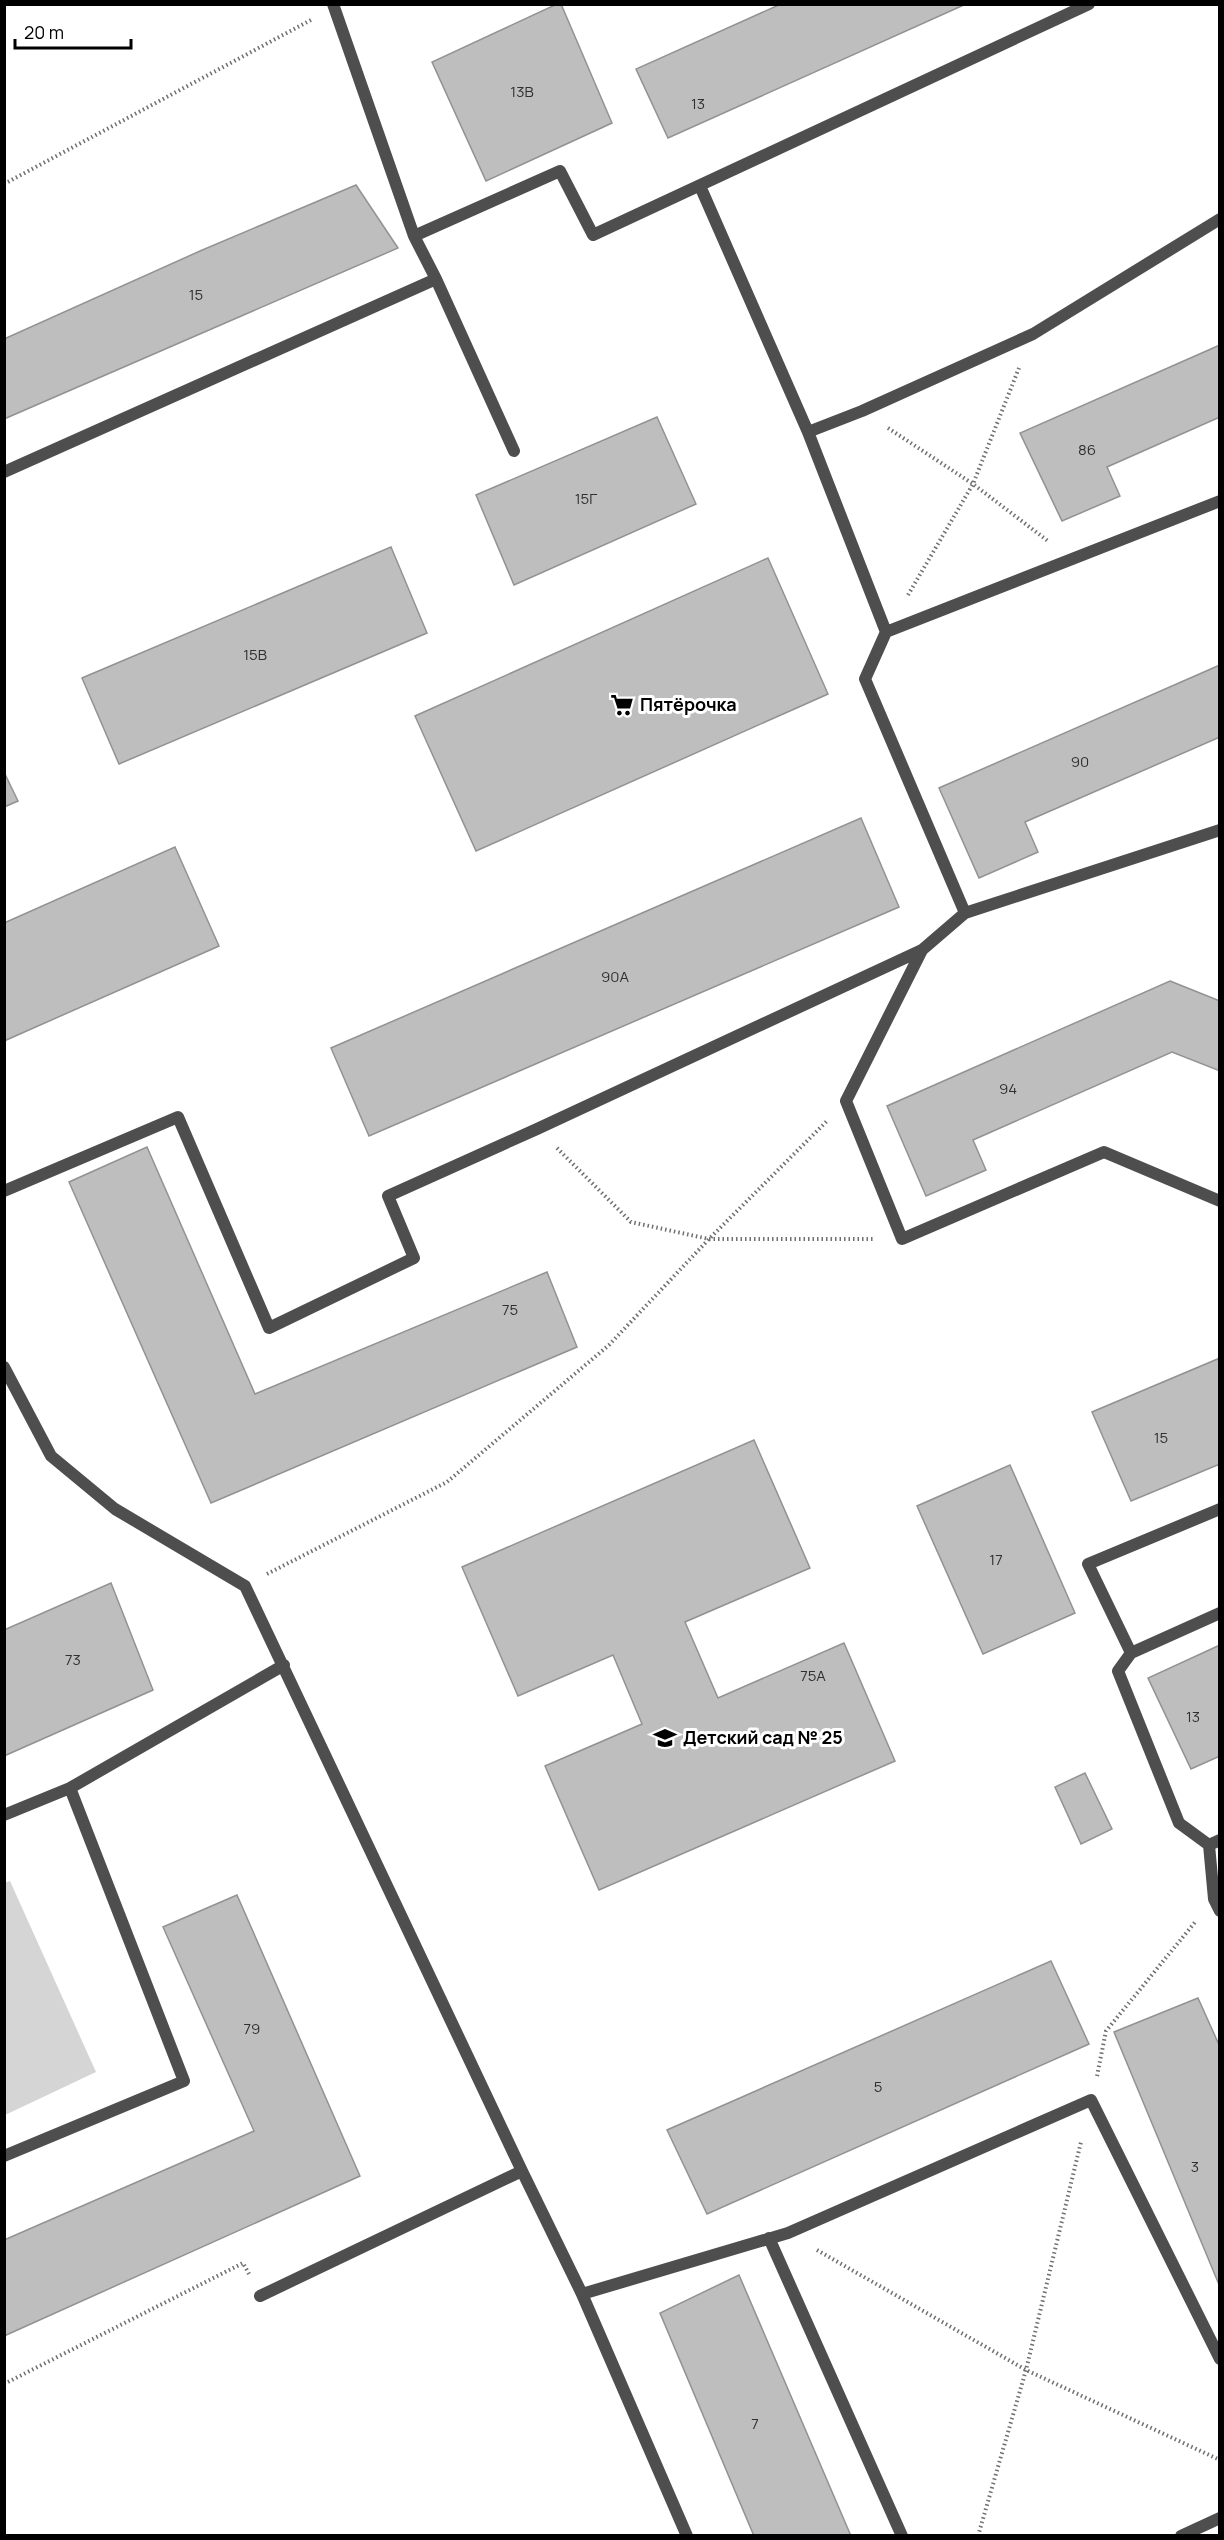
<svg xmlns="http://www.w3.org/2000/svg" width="1224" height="2540" viewBox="0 0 1224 2540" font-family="Manrope,sans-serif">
<rect width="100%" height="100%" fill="#fff"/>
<path fill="#d5d5d5" d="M10,1881L96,2072L5,2115L4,1883Z"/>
<path fill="#bebebe" stroke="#929292" stroke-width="1.5" d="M557,4H561L612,123L486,181L432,62Z
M781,4H966L668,138L636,69Z
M356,185L398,248L4,419V339L200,251Z
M1220,345V417L1107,467L1120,496L1062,521L1020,433Z
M657,417L696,504L514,585L476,495Z
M391,547L427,633L119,764L82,678Z
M768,558L828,694L476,851L415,716Z
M1220,665V737L1025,822L1038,852L979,878L939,788Z
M4,772L18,801L4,807Z
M861,818L899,907L369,1136L331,1048Z
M175,847L219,946L4,1041V923Z
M1170,981L1220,1001V1071L1172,1052L973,1140L986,1170L926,1196L887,1106Z
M147,1147L255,1394L547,1272L577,1347L211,1503L69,1182Z
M1220,1358V1464L1131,1501L1092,1412Z
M754,1440L810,1568L685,1622L718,1698L844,1643L895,1761L599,1890L545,1766L642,1724L613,1655L518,1696L462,1567Z
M1010,1465L1075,1613L983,1654L917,1506Z
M111,1583L153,1690L4,1756V1630Z
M1220,1645V1756L1191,1769L1148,1678Z
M1085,1773L1112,1829L1081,1844L1055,1787Z
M237,1895L360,2176L4,2336V2240L254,2131L163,1927Z
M1051,1961L1089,2044L707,2214L667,2130Z
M1198,1998L1220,2047V2287L1114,2032Z
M739,2275L851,2536H754L660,2313Z"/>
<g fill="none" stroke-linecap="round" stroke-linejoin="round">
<path stroke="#707070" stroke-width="4" stroke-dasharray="1.5 3" stroke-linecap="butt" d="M4,184L311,20
M888,428L973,484L1048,541
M908,595L973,484L1019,368
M557,1148L631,1222L709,1239H874
M267,1574L447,1482L609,1345L709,1239L827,1121
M1097,2076L1106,2031L1196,1921
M817,2250L1026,2370L1220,2460
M4,2384L243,2263L249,2274
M978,2536L1026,2370L1081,2142"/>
<path stroke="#4e4e4e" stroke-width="12" d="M333,4L414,236L560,171L593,235L1089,4
M700,186L808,432L886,632L1220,501
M436,279L514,451
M808,432L862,411L1033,334L1220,219
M4,472L436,279L414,236
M886,632L865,679L965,913
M922,950L846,1101L902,1239L1104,1152L1220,1201
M4,1191L178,1117L269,1328L414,1258L388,1196L537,1129L922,950L965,913L1220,830
M4,1367L51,1456L115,1509L245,1586L522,2171L582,2294L687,2536
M1220,1509L1088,1564L1131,1653L1220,1613
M1131,1653L1118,1671L1179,1823L1209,1845
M4,1815L70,1788L284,1665
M1220,1840L1209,1845L1214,1899L1220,1911
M4,2156L184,2081L70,1788
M769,2238L902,2536
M582,2294L788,2233L1091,2100L1220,2359
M260,2296L522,2171
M1181,2536L1220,2518"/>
</g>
<defs>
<g id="supermarket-bare" transform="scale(1.8)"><path d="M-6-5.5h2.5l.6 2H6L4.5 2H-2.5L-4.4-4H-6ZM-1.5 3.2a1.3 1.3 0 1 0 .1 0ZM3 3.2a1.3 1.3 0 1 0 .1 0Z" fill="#000" stroke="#fff" stroke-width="2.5" paint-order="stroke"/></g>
<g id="school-bare" transform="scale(1.8)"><path d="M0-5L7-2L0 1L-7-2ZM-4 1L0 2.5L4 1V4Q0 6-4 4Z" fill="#000" stroke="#fff" stroke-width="2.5" paint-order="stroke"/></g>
</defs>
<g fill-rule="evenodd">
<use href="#supermarket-bare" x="622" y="705"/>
<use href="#school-bare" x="665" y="1738"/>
</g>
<g text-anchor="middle" stroke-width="6" stroke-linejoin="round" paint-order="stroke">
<g font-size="15" fill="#303030">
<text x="522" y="97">13В</text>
<text x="698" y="109">13</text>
<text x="196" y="300">15</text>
<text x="1087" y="455">86</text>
<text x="586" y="504">15Г</text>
<text x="255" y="660">15В</text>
<text x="1080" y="767">90</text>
<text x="615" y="982">90А</text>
<text x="1008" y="1094">94</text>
<text x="510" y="1315">75</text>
<text x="1161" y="1443">15</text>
<text x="996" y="1565">17</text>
<text x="73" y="1665">73</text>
<text x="813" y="1681">75А</text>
<text x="1193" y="1722">13</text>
<text x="252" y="2034">79</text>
<text x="878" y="2092">5</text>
<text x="1195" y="2172">3</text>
<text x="755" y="2429">7</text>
</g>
<g font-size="18" font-weight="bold" fill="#000" stroke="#fff" text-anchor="start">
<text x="640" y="711">Пятёрочка</text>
<text x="683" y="1744">Детский сад № 25</text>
</g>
</g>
<rect width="1224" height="2540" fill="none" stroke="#000000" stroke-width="12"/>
<path d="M15 39v9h116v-9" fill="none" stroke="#000000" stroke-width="3"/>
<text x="24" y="39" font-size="18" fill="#000000" stroke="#ffffff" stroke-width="4.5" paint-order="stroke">20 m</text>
</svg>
